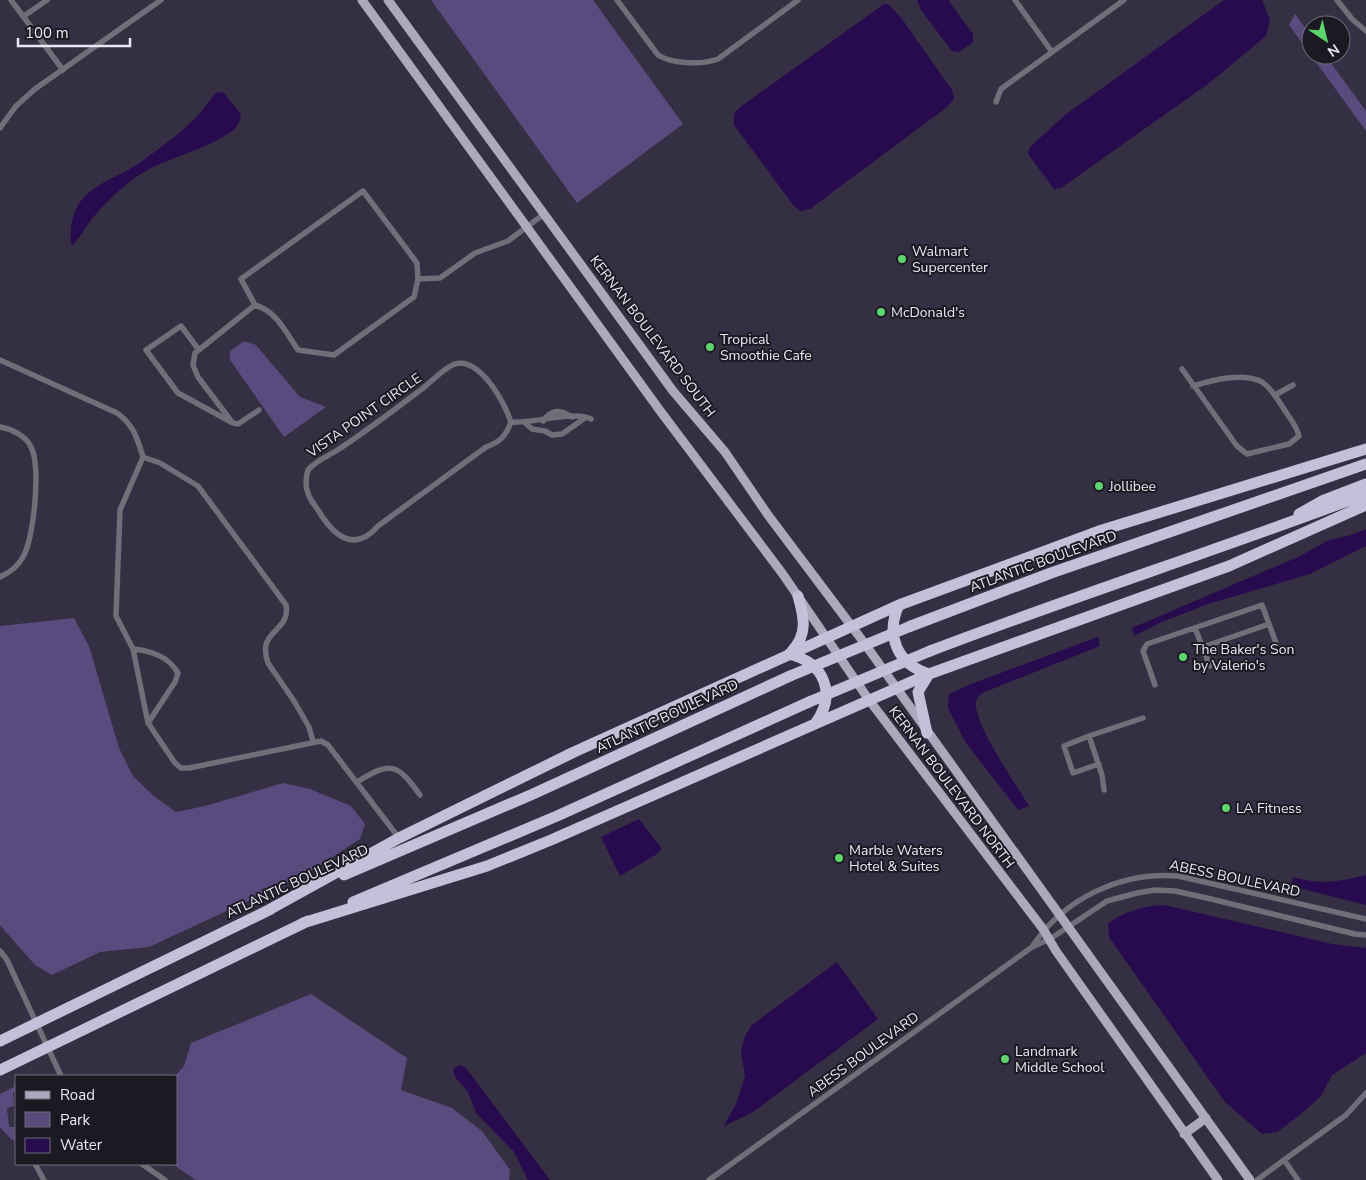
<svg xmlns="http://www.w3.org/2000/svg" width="1366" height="1180" viewBox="0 0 1366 1180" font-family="'Nunito Sans',sans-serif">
<rect width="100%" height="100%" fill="#342f42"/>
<path fill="#594b7d" d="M431,0H593L683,124L577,203Z
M1295,14L1311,36V55H1325L1366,111V131L1289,25Z
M244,341L256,345L300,397L326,407L284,437L230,360V351Z
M74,618L89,646L119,748L133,776L155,797L176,812L205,806L283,783L310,789L351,806L365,824L360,839L307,874L149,947L100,952L52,975L35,965L0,925V626Z
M311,994L407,1058L401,1090L452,1108L482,1131L510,1170L509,1180H196L172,1164H176L175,1076L184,1066L191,1043Z
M16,1086V1092L13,1093L14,1106L7,1108L9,1127H14L16,1139L12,1140L0,1127V1094Z"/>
<path fill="#280a4f" d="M917,0H948L973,34V42L959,52L952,51L921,10Z
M1224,0H1262L1270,20L1266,36L1208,84L1061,188L1054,189L1028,154L1030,147L1065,115Z
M884,4H888L902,19L952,90L954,99L947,107L810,209L801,211L794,206L734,125V114L739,108Z
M217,92L224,93L241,114C240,117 240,122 238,125C227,141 172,158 153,167C132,177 112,196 97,213C87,223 82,236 72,246C68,230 73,208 85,196C100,181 123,175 141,162C161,147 183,132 200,113C206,106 210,99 217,92Z
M1366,529V546L1310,574L1208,604L1162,622L1134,636L1132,628L1298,557L1329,540L1348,536Z
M1098,637L1100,646L982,693C980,695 978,696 977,699C968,717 1018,787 1029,806L1018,810L966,743L948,708L949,694L971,684Z
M639,819L662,849L657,854L620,876L601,837Z
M1366,875V905L1291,886L1293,877C1322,885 1337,882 1366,875Z
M1164,905L1332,944L1366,948V1053L1332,1075L1321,1096L1300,1115L1277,1132L1262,1134L1225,1102L1109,937L1108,923C1127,911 1142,906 1164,905Z
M837,962L878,1019L753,1112L724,1126L737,1102L745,1076L741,1051L745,1036L752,1025Z
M459,1065L466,1068L550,1180H528L514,1152L476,1113L468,1092L455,1077L453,1070Z"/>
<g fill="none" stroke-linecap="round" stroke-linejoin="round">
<path stroke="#706e78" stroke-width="5.5" d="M11,0L63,70
M617,0L658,55C672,64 702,65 718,59L798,0
M1015,0L1052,52
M1337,0L1352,19L1366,31
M24,16L47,0
M996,102L1001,89L1124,0
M0,128L16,106L35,89L161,0
M363,191L417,263L418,279L414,297L334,355L298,350C286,333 277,311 255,305L241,279Z
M418,279L440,278L475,253L508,241L544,214
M199,350L181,326L146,350L178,393L233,423L238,424L259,410
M0,360L117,413C134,425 137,438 143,457L120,510L116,616L133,649L148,723L175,763L181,768H189L321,741L328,745L399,838
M1182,369L1237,446L1247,454L1289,444L1299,436C1296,424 1288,416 1282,406C1277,398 1270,387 1262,382C1242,372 1213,380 1193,386
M1275,395L1293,385
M543,421C552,409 560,409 572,417
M232,422L198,377L193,365L195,353L255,305
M511,422C504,402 484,365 461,363C447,363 430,384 418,392C391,412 364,433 336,451C326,457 316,461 308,470C306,477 305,486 308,493C309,499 315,505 318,510C333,535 354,554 378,526L486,447C500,442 506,436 511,422C534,424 572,410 591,419
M525,423L532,429L545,431L552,435L562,434L585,418
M0,427C12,429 26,436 31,447C41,466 34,539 23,557C18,566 9,573 0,577
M143,457L160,463L198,486L286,605C291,633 256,629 268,663L294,701L309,727L313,741
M1195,628L1210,666
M1203,647L1269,624
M133,649C151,651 168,656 178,673L175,682L148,723
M1155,685L1143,651L1147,644L1262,605L1276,643
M1089,736L1064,746L1073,773L1099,764
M357,782C391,761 397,763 420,795
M1104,790L1102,775L1089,736L1143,718
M1032,947C1063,899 1121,871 1178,876L1366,919
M0,951L7,960L61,1076
M35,1164L44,1180
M142,1164L165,1180
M709,1180L1032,947L1050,939L1107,901L1137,893L1155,890L1175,891L1211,899L1355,934L1366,935
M1257,1180L1284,1160
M1298,1180L1284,1160L1346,1115L1366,1093"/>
<path stroke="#ada9bd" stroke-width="9" d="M362,0L661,412L782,573L869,700L1043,929L1056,951L1218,1180
M388,0L673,391L725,452L768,515L862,640L1250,1180
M1184,1134L1206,1118"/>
<path stroke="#c5c0d9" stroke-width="11" d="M1299,514L1322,501L1366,484
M899,605C885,635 897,664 929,674L918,692L927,733
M911,626L1051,573L1366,464
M792,651C808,634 804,617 798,596
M930,651C1074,596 1221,549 1366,494
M789,654C825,663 837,694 815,724
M344,875L533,794L790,676
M353,902L557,816L809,702
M265,912L399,838L574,752L899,605L1102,530L1366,449
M303,923L487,866L551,840L929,674L1229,566L1366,505
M0,1041L271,909
M0,1070L308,921"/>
<path stroke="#c5c0d9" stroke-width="11" d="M790,676L911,626
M809,702L930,651"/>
</g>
<g fill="#5dd56c" stroke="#1b1922" stroke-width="2">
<circle cx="902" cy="259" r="5"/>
<circle cx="881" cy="312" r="5"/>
<circle cx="710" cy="347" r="5"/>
<circle cx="1099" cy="486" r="5"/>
<circle cx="1183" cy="657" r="5"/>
<circle cx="1226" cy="808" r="5"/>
<circle cx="839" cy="858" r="5"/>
<circle cx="1005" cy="1059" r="5"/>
</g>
<g text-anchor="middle" stroke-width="4" stroke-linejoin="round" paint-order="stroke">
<g font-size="14" fill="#ebe8f5" stroke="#1b1922" text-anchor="start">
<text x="912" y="256">Walmart<tspan x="912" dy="16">Supercenter</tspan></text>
<text x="891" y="317">McDonald's</text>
<text x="720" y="344">Tropical<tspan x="720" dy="16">Smoothie Cafe</tspan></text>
<text x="1109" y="491">Jollibee</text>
<text x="1193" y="654">The Baker's Son<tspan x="1193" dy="16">by Valerio's</tspan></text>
<text x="1236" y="813">LA Fitness</text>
<text x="849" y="855">Marble Waters<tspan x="849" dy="16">Hotel &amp; Suites</tspan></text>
<text x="1015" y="1056">Landmark<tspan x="1015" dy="16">Middle School</tspan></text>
</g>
<g font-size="14" fill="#ebe8f5" stroke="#1b1922">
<text transform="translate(653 336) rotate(53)" y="5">KERNAN BOULEVARD SOUTH</text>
<text transform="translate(364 415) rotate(-35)" y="5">VISTA POINT CIRCLE</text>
<text transform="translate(1043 561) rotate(-20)" y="5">ATLANTIC BOULEVARD</text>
<text transform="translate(667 716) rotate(-25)" y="5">ATLANTIC BOULEVARD</text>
<text transform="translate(952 787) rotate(53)" y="5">KERNAN BOULEVARD NORTH</text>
<text transform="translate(1235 878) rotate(12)" y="5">ABESS BOULEVARD</text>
<text transform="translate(297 881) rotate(-25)" y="5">ATLANTIC BOULEVARD</text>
<text transform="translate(863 1054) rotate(-36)" y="5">ABESS BOULEVARD</text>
</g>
</g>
<rect x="15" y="1075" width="162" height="90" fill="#1b1922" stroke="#6e6c76"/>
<rect x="25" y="1091" width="25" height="8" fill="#ada9bd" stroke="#6e6c76"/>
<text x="60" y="1100" font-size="15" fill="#ebe8f5">Road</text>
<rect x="25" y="1112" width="25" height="15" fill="#594b7d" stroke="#6e6c76"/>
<text x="60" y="1125" font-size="15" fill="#ebe8f5">Park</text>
<rect x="25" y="1138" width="25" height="15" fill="#280a4f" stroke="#6e6c76"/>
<text x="60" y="1150" font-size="15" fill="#ebe8f5">Water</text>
<g transform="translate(1326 40) rotate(145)"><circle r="24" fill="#1b1922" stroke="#6e6c76"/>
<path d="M0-4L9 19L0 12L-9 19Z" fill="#5dd56c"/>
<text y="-8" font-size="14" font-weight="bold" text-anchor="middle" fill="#ebe8f5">N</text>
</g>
<path d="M18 38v8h112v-8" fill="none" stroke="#ebe8f5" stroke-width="2.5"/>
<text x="25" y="38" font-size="15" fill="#ebe8f5" stroke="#1b1922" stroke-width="4" paint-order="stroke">100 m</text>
</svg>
